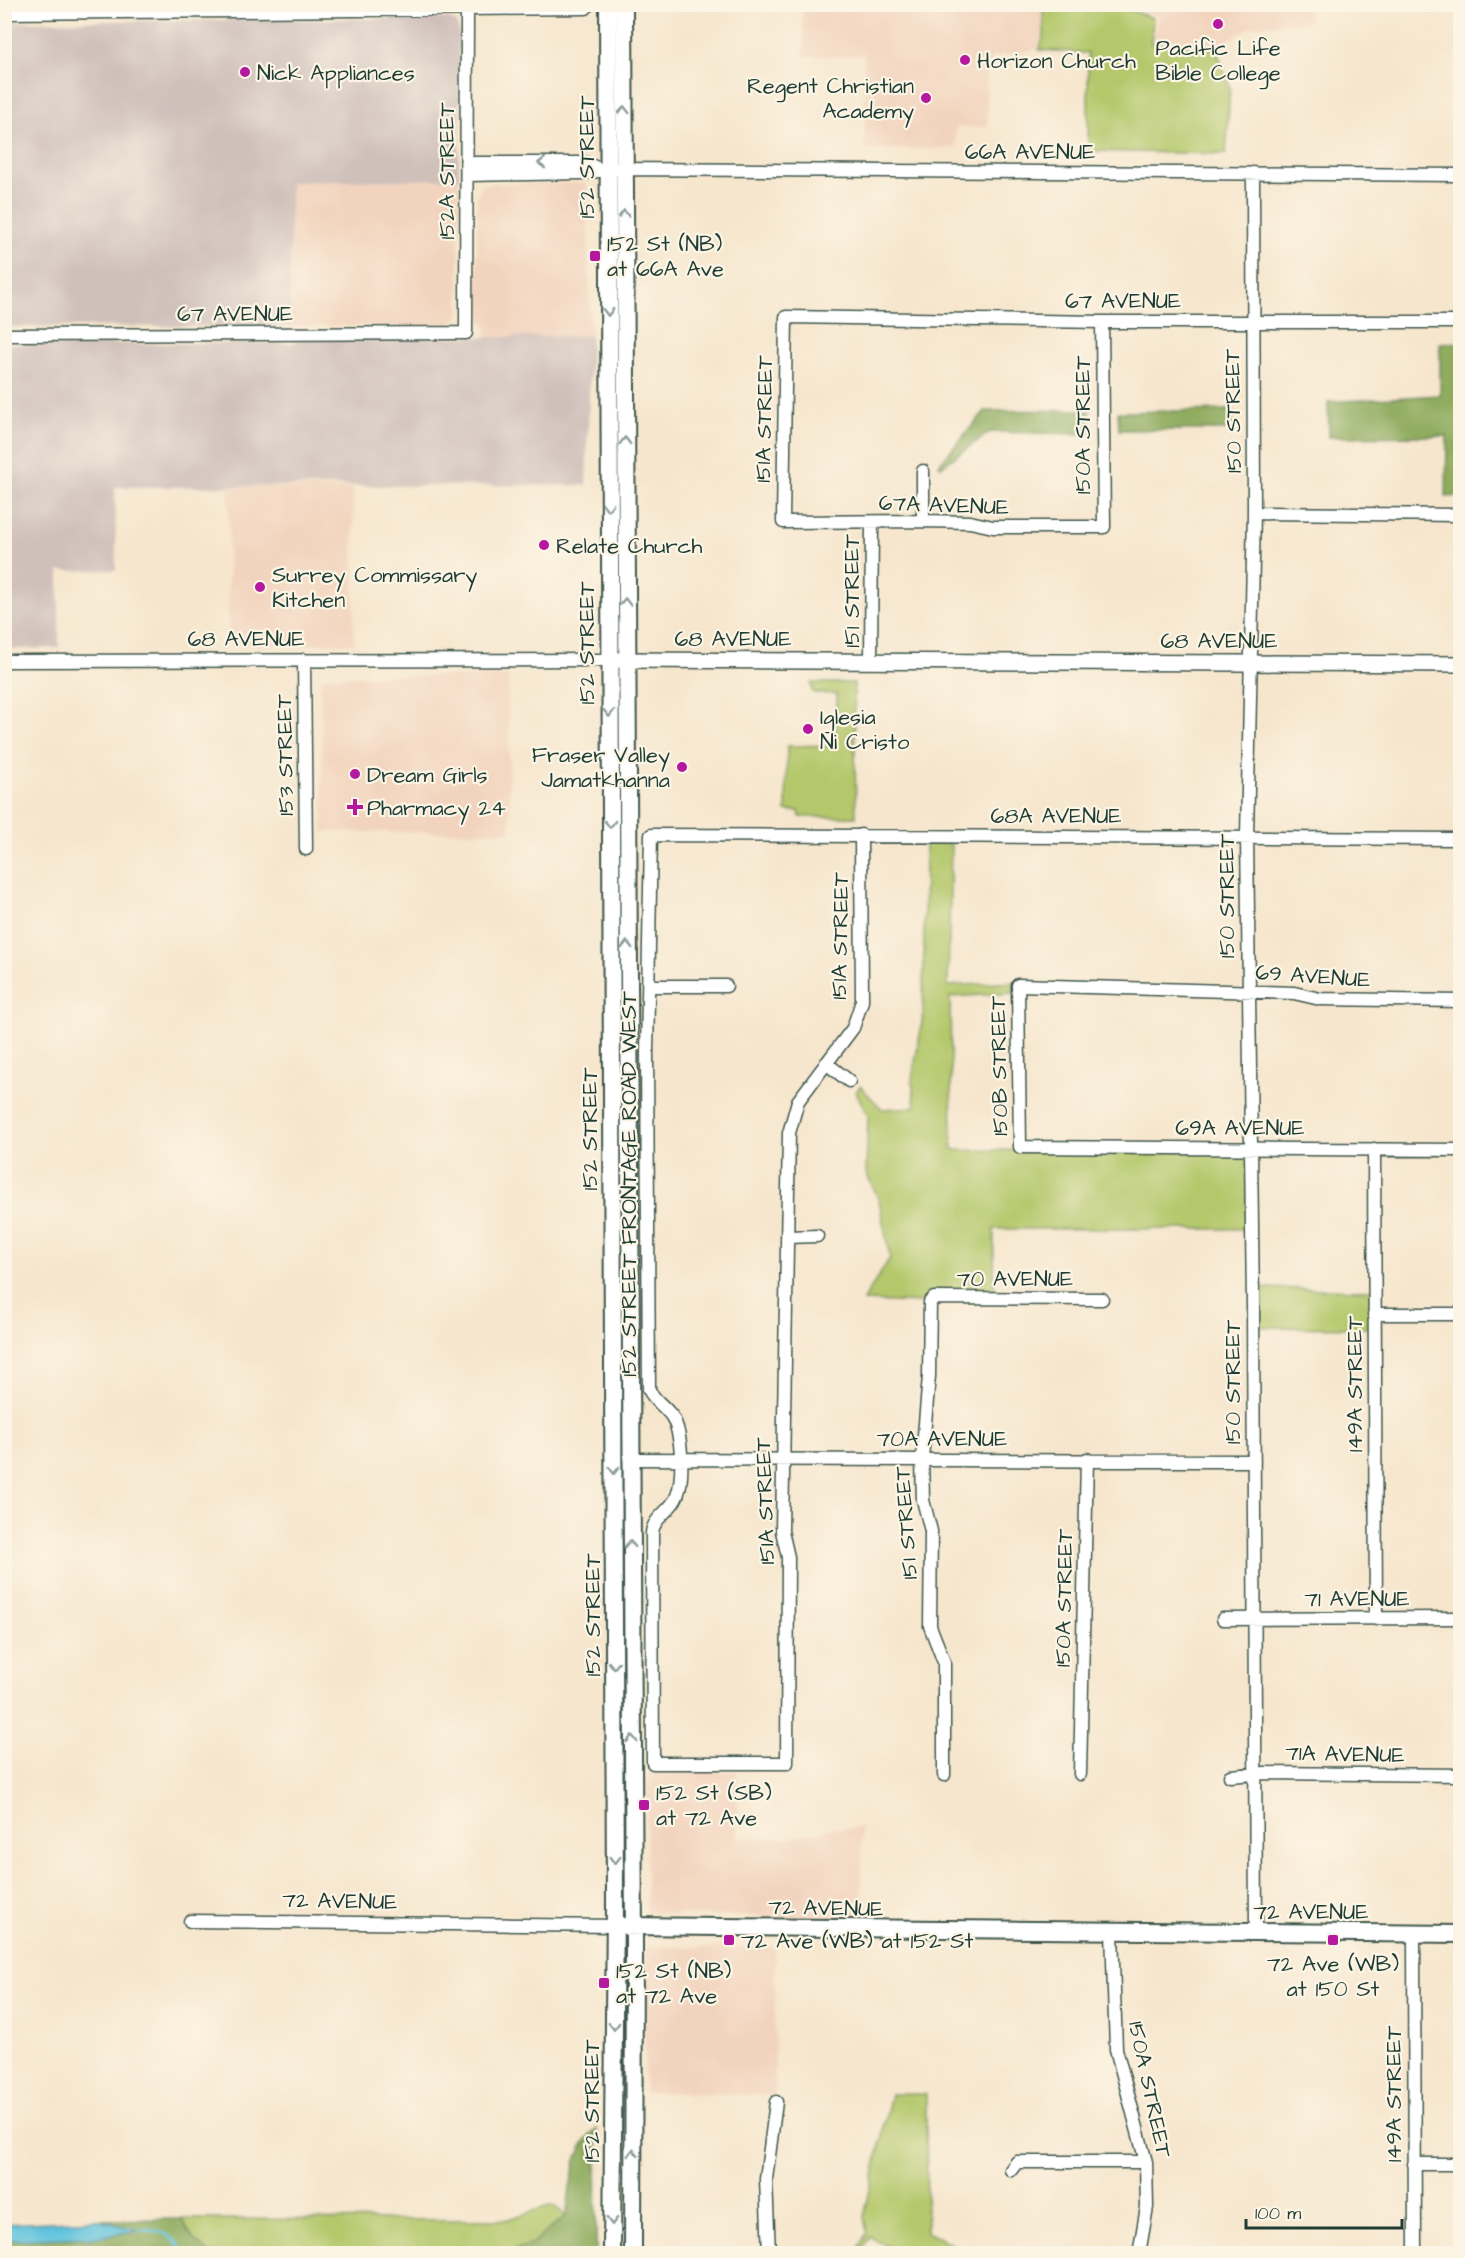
<svg xmlns="http://www.w3.org/2000/svg" width="1465" height="2258" viewBox="0 0 1465 2258" font-family="'Architects Daughter',sans-serif">
<rect width="100%" height="100%" fill="#fcf5e5"/>
<filter id="ink" filterUnits="userSpaceOnUse"><feTurbulence type="fractalNoise" baseFrequency=".0167" numOctaves="2"/><feDisplacementMap in="SourceGraphic" scale="12" xChannelSelector="R" yChannelSelector="G"/><feConvolveMatrix kernelMatrix="1 2 1 2 8 2 1 2 1" color-interpolation-filters="sRGB"/></filter>
<filter id="wash" filterUnits="userSpaceOnUse"><feTurbulence type="fractalNoise" baseFrequency=".008" numOctaves="4" result="noise"/><feDisplacementMap in="SourceGraphic" scale="24" xChannelSelector="R" yChannelSelector="G"/><feGaussianBlur stdDeviation="1.35" result="paint"/><feColorMatrix in="noise" values="0 0 0 0 0 0 0 0 0 0 0 0 0 0 0 0 0 1.4 0 .05"/><feComposite in="paint" operator="in"/></filter>
<g filter="url(#wash)">
<rect width="100%" height="100%" fill="#f6e6cd"/>
<path fill="#f2d4be" d="M802,5H1042V35L1037,49L992,57L990,66L986,69L988,127H956V148L865,150L864,55L804,57Z
M1126,5H1309V21L1250,27L1218,46L1154,40L1158,16Z
M459,179V314L455,321L446,326H290V182Z
M491,183H586L591,336L486,338L487,328L477,311V196L481,187Z
M229,487L353,488L354,644H228Z
M325,676H508L510,832H323L321,680Z
M651,1768L737,1772V1837L788,1839L833,1828H861L862,1920L646,1913L647,1786Z
M647,1947L775,1948V2095L645,2092L644,1950Z"/>
<path fill="#cfc0ba" d="M447,18L456,22L459,31V179L290,182V326L5,327V22Z
M591,336L586,485L115,487L116,570L59,571V648L5,649L4,344L293,343L299,339Z"/>
<path fill="#b4c76b" stroke="#6a8250" stroke-width="1.5" d="M1063,4L1121,7L1153,18L1151,43L1216,48L1230,87L1226,154L1088,151V53L1039,50L1044,35L1043,9Z
M811,683H854L856,817H800L799,811H786L787,746L835,745L837,694L813,693Z
M925,843H951L948,986L1014,982L1013,993L950,997L952,1147L956,1150L1248,1151L1247,1229H994V1294H926L924,1303L863,1301L890,1258L879,1200L866,1173L868,1116L856,1092L860,1086L882,1109L915,1107L912,1079L923,1017Z
M1256,1288L1373,1290L1372,1328L1255,1327Z
M891,2094H926L927,2232L969,2253H900L870,2237L860,2253H855L867,2233L864,2217Z
M553,2205L566,2216L531,2244L507,2254L209,2253L193,2239L181,2219L505,2220Z"/>
<path fill="#8fac5f" stroke="#57744a" stroke-width="1.5" d="M1440,343H1460V499L1459,496L1446,497L1447,436L1329,437L1328,402L1440,395Z
M1090,410V434L990,432L941,467L939,464L985,411Z
M1232,410V430H1119L1118,412Z
M597,2129L596,2253H507L531,2244L566,2216C571,2188 571,2147 597,2129Z
M181,2219L193,2239L209,2253H5L4,2240L99,2237L138,2230L98,2220Z"/>
<path fill="#5fc3dd" stroke="#3f8088" stroke-width="1.5" d="M98,2220L140,2230L99,2237L5,2240V2224Z"/>
<g fill="none" stroke-linecap="round" stroke-linejoin="round">
<path stroke="#5fc3dd" stroke-width="3" d="M138,2230C166,2230 169,2234 187,2254"/>
</g>
</g>
<g filter="url(#ink)">
<g fill="none" stroke-linecap="round" stroke-linejoin="round">
<g stroke="#3f564b" stroke-width="15">
<path id="minor" d="M4,13L586,8
M467,163H586L599,169
M1253,173L1254,513L1247,836L1253,1304L1256,1933
M467,175L581,173L616,169L1460,175
M1102,322L1104,527H993L970,522L923,521L783,522L786,317L1102,322H1460
M4,335L466,333L467,9
M923,471V521
M1254,513L1460,515
M304,660L306,849
M4,661L609,660
M871,661L872,522
M861,835L862,1001L853,1028L798,1101L789,1133L782,1531L788,1557L787,1763H653L652,1533C653,1519 668,1512 675,1500C685,1483 683,1429 670,1414C663,1405 655,1401 649,1390L647,1053L651,835C921,836 1191,836 1460,839
M649,986H726
M1460,1001L1320,999L1294,993L1018,985L1020,1147L1460,1150
M826,1063L849,1081
M1374,1149L1376,1619
M787,1237L817,1236
M1374,1314H1460
M630,1459L1254,1461
M1223,1619L1460,1618
M1080,1774L1087,1459
M944,1775V1662L930,1626L931,1531L923,1500L922,1459L929,1376L930,1302L934,1298L1102,1299
M1230,1776L1265,1773L1460,1775
M190,1921L615,1926
M1112,1932L1116,2049L1146,2162L1147,2207L1139,2254
M1414,1934L1415,2254
M1414,2164H1460
M1011,2170L1017,2162H1146
M769,2254L766,2179L776,2102"/>
</g>
<g stroke="#3f564b" stroke-width="18">
<path id="tertiary" d="M615,660L1460,664"/>
</g>
<g stroke="#3f564b" stroke-width="20">
<path id="secondary" d="M608,4L615,1903L612,2254
M624,4L634,1945L633,2254
M625,1926L1460,1934"/>
</g>
<use href="#minor" stroke="#fff" stroke-width="12"/>
<use href="#tertiary" stroke="#fff" stroke-width="15"/>
<use href="#secondary" stroke="#fff" stroke-width="16"/>
</g>
<defs><path id="oneway-chevron" d="M-2-3.5L2.5 0L-2 3.5" fill="none" stroke-width="1.6" stroke-linecap="round" stroke-linejoin="round" transform="scale(1.5)"/></defs>
<g stroke="#8f9e9a">
<use href="#oneway-chevron" transform="translate(624 110) rotate(-90)"/>
<use href="#oneway-chevron" transform="translate(542 163) rotate(180)"/>
<use href="#oneway-chevron" transform="translate(624 214) rotate(-90)"/>
<use href="#oneway-chevron" transform="translate(608 312) rotate(90)"/>
<use href="#oneway-chevron" transform="translate(625 441) rotate(-90)"/>
<use href="#oneway-chevron" transform="translate(608 507) rotate(90)"/>
<use href="#oneway-chevron" transform="translate(625 602) rotate(-90)"/>
<use href="#oneway-chevron" transform="translate(609 713) rotate(89)"/>
<use href="#oneway-chevron" transform="translate(610 824) rotate(90)"/>
<use href="#oneway-chevron" transform="translate(627 945) rotate(-90)"/>
<use href="#oneway-chevron" transform="translate(614 1470) rotate(90)"/>
<use href="#oneway-chevron" transform="translate(630 1544) rotate(-90)"/>
<use href="#oneway-chevron" transform="translate(614 1665) rotate(90)"/>
<use href="#oneway-chevron" transform="translate(632 1739) rotate(-90)"/>
<use href="#oneway-chevron" transform="translate(615 1860) rotate(90)"/>
<use href="#oneway-chevron" transform="translate(614 2026) rotate(90)"/>
<use href="#oneway-chevron" transform="translate(633 2153) rotate(-90)"/>
<use href="#oneway-chevron" transform="translate(612 2221) rotate(90)"/>
</g>
</g>
<g fill="#b5179e" stroke="#fcf5e5" stroke-width="2">
<circle cx="1218" cy="24" r="6"/>
<circle cx="965" cy="60" r="6"/>
<circle cx="245" cy="72" r="6"/>
<circle cx="926" cy="98" r="6"/>
<rect x="589" y="250" width="12" height="12" rx="3"/>
<circle cx="544" cy="545" r="6"/>
<circle cx="260" cy="587" r="6"/>
<circle cx="808" cy="729" r="6"/>
<circle cx="682" cy="767" r="6"/>
<circle cx="355" cy="774" r="6"/>
<path d="M352 798h6v6h6v6h-6v6h-6v-6h-6v-6h6z"/>
<rect x="638" y="1799" width="12" height="12" rx="3"/>
<rect x="723" y="1934" width="12" height="12" rx="3"/>
<rect x="1327" y="1934" width="12" height="12" rx="3"/>
<rect x="598" y="1977" width="12" height="12" rx="3"/>
</g>
<g text-anchor="middle" stroke-width="4.5" stroke-linejoin="round" paint-order="stroke">
<g font-size="22" fill="#1f3d34" stroke="#fcf5e5" text-anchor="start">
<text x="1218" y="55" text-anchor="middle">Pacific Life<tspan x="1218" dy="25">Bible College</tspan></text>
<text x="977" y="68">Horizon Church</text>
<text x="257" y="80">Nick Appliances</text>
<text x="914" y="93" text-anchor="end">Regent Christian<tspan x="914" dy="25">Academy</tspan></text>
<text x="607" y="251">152 St (NB)<tspan x="607" dy="25">at 66A Ave</tspan></text>
<text x="556" y="553">Relate Church</text>
<text x="272" y="582">Surrey Commissary<tspan x="272" dy="25">Kitchen</tspan></text>
<text x="820" y="724">Iglesia<tspan x="820" dy="25">Ni Cristo</tspan></text>
<text x="670" y="762" text-anchor="end">Fraser Valley<tspan x="670" dy="25">Jamatkhanna</tspan></text>
<text x="367" y="782">Dream Girls</text>
<text x="367" y="815">Pharmacy 24</text>
<text x="656" y="1800">152 St (SB)<tspan x="656" dy="25">at 72 Ave</tspan></text>
<text x="741" y="1948">72 Ave (WB) at 152 St</text>
<text x="1333" y="1971" text-anchor="middle">72 Ave (WB)<tspan x="1333" dy="25">at 150 St</tspan></text>
<text x="616" y="1978">152 St (NB)<tspan x="616" dy="25">at 72 Ave</tspan></text>
</g>
<g font-size="22" fill="#1f3d34" stroke="#fcf5e5">
<text x="1030" y="159">66A AVENUE</text>
<text transform="translate(586 157) rotate(-90)" y="8">152 STREET</text>
<text transform="translate(446 171) rotate(-90)" y="8">152A STREET</text>
<text x="1123" y="308">67 AVENUE</text>
<text x="235" y="321">67 AVENUE</text>
<text transform="translate(1232 411) rotate(-91)" y="8">150 STREET</text>
<text transform="translate(763 419) rotate(-89)" y="8">151A STREET</text>
<text transform="translate(1082 425) rotate(-90)" y="8">150A STREET</text>
<text transform="translate(944 504) rotate(2)" y="8">67A AVENUE</text>
<text transform="translate(851 591) rotate(-90)" y="8">151 STREET</text>
<text x="246" y="646">68 AVENUE</text>
<text x="733" y="646">68 AVENUE</text>
<text x="1219" y="648">68 AVENUE</text>
<text transform="translate(586 643) rotate(-90)" y="8">152 STREET</text>
<text transform="translate(284 755) rotate(-91)" y="8">153 STREET</text>
<text x="1056" y="823">68A AVENUE</text>
<text transform="translate(1226 896) rotate(-90)" y="8">150 STREET</text>
<text transform="translate(839 936) rotate(-89)" y="8">151A STREET</text>
<text transform="translate(1313 975) rotate(4)" y="8">69 AVENUE</text>
<text transform="translate(998 1066) rotate(-91)" y="8">150B STREET</text>
<text x="1240" y="1135">69A AVENUE</text>
<text transform="translate(589 1129) rotate(-90)" y="8">152 STREET</text>
<text transform="translate(628 1184) rotate(-90)" y="8">152 STREET FRONTAGE ROAD WEST</text>
<text x="1015" y="1286">70 AVENUE</text>
<text transform="translate(1232 1382) rotate(-90)" y="8">150 STREET</text>
<text transform="translate(1354 1384) rotate(-90)" y="8">149A STREET</text>
<text x="942" y="1446">70A AVENUE</text>
<text transform="translate(764 1501) rotate(-92)" y="8">151A STREET</text>
<text transform="translate(905 1523) rotate(-94)" y="8">151 STREET</text>
<text transform="translate(1063 1598) rotate(-89)" y="8">150A STREET</text>
<text x="1357" y="1606">71 AVENUE</text>
<text transform="translate(592 1615) rotate(-90)" y="8">152 STREET</text>
<text transform="translate(1345 1753) rotate(1)" y="8">71A AVENUE</text>
<text transform="translate(340 1900) rotate(1)" y="8">72 AVENUE</text>
<text transform="translate(826 1907) rotate(1)" y="8">72 AVENUE</text>
<text x="1311" y="1919">72 AVENUE</text>
<text transform="translate(1151 2089) rotate(78)" y="8">150A STREET</text>
<text transform="translate(1393 2094) rotate(-90)" y="8">149A STREET</text>
<text transform="translate(591 2101) rotate(-90)" y="8">152 STREET</text>
</g>
</g>
<rect width="1465" height="2258" fill="none" stroke="#fcf5e5" stroke-width="24"/>
<path d="M1246 2219v9h156v-9" fill="none" stroke="#1f3d34" stroke-width="3"/>
<text x="1255" y="2219" font-size="18" fill="#1f3d34" stroke="#fcf5e5" stroke-width="4.5" paint-order="stroke">100 m</text>
</svg>
